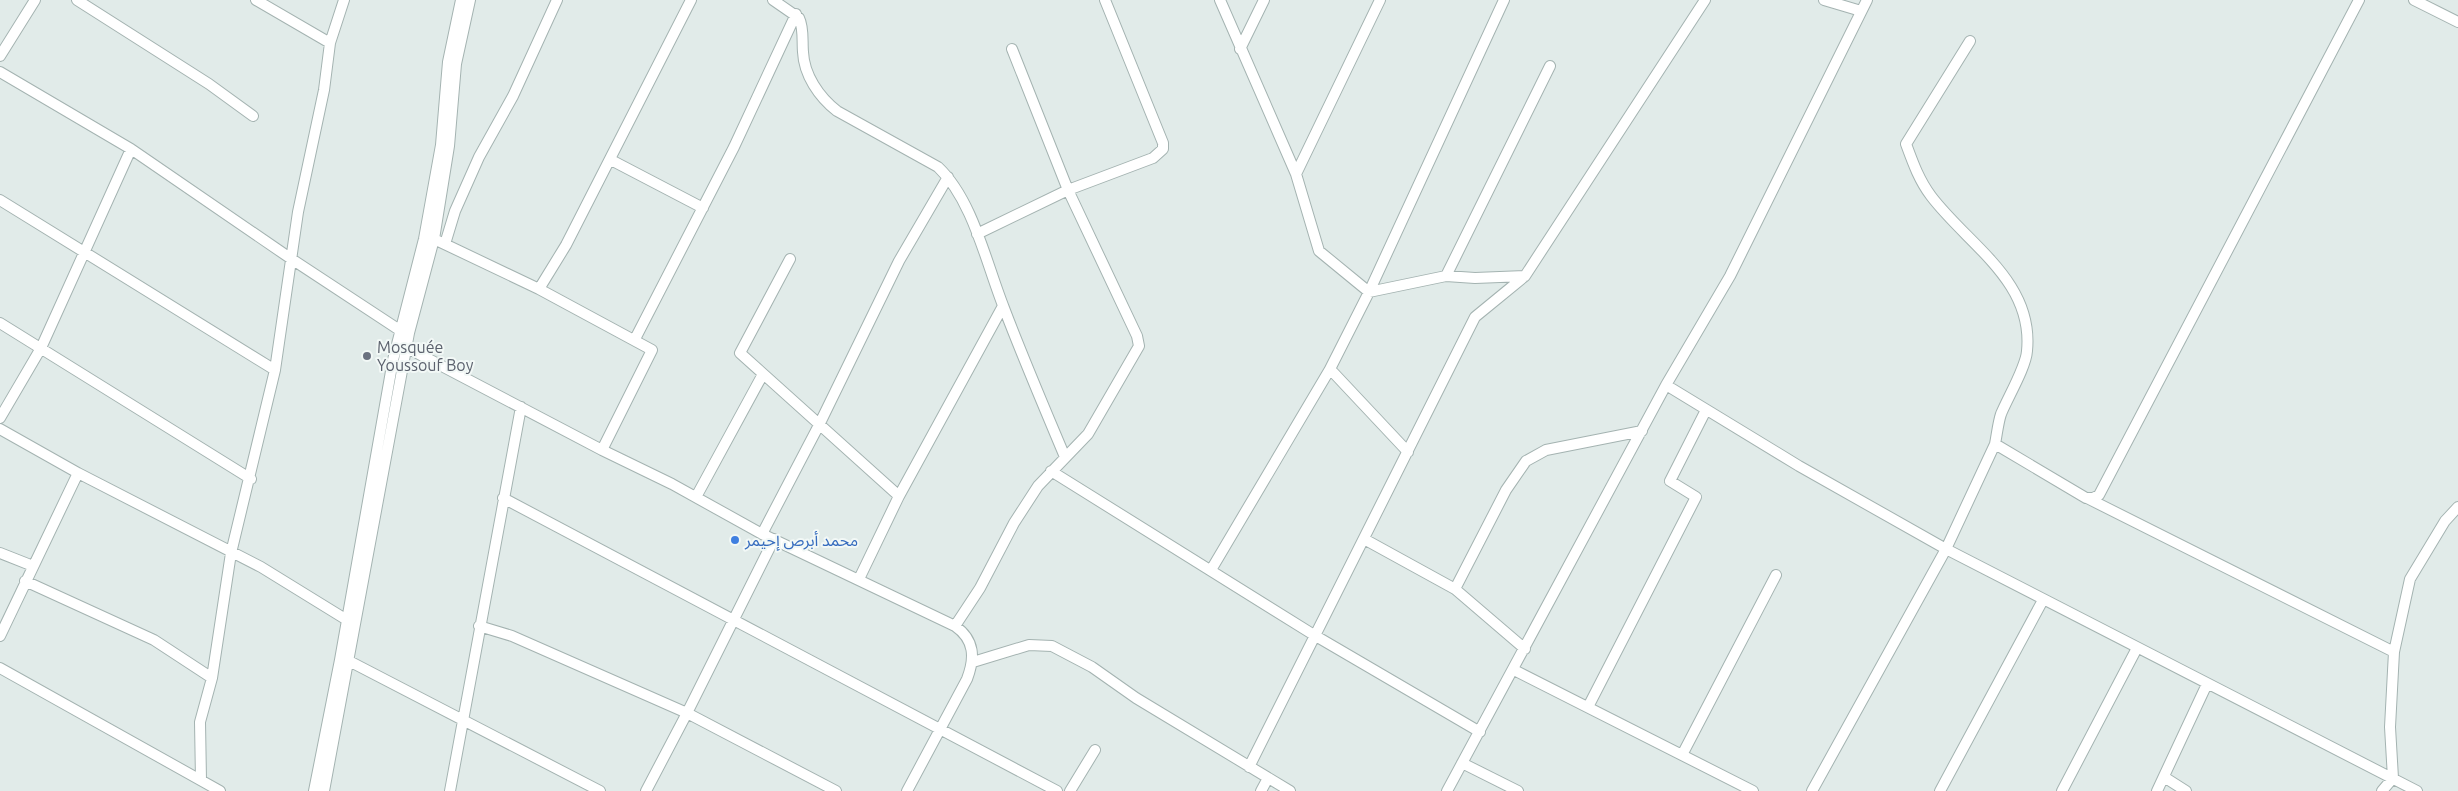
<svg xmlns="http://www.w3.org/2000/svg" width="2458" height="791" viewBox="0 0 2458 791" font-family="Ubuntu,'Noto Sans Arabic',sans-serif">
<rect width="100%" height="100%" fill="#e1ebe9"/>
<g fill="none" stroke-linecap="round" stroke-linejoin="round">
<g stroke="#a4b3b1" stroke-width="12">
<path id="minor" d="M77,0L209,84L253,116
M256,0L330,43
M773,0L799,18C804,28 802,41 803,52C804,75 819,97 837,111L938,167C973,200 986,263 1004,308C1023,358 1044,407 1065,457
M1220,0L1296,174L1319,251L1369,292L1446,276L1475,278L1525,276
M1824,0L1861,11
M2414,0L2458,22
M1970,41L1906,144C1913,163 1919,180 1931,196C1968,245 2034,281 2027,351C2026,367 2008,397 2001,414C1998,423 1997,434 1995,444
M1240,49L1264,0
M0,56L35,0
M0,72L131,149L290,258L401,331
M611,160L703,208
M1296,174L1380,0
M0,200L275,370
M977,234L1068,190L1153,158L1163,149V143L1105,0
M434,239L539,289L652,350L602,450
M445,244L455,211L479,157L513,96L557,0
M790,259L740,353L899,496
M1446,276L1550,66
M539,289L566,245L691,0
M0,323L251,479
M635,339L734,147L796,14
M398,343L602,450L672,484L762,534L955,626L980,588L1014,523L1038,486L1088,434L1139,346L1137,336L1068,190L1012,49
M1666,385L1799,466L1946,549L2417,791
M0,418L41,348L131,149
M0,429L78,473L261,567L347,620
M1408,452L1330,369L1369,292L1504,0
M1051,471L1314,635L1480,732
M696,497L763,374
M503,498L1057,791
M2087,498L2394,652
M762,534L819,425L899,261L948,177
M1364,539L1455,589L1525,649
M0,553L33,566
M1211,570L1330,369
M859,579L899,496L1003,306
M25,581L154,640L212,678L231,553L275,370L298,212L324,90L330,43L344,0
M1455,589L1506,490L1526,461L1546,450L1642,431
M479,626L512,636L687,713L836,791
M0,636L78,473
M349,661L600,791
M973,662L1029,645L1052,646L1092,667L1136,698L1290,791
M0,668L220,791
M1514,670L1753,791
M1588,707L1696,497L1670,481L1706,410
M1682,755L1776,575
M1462,763L1518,791
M1249,767L1475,317L1525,276L1705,0
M2164,777L2186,791
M201,780L200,722L212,678
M314,791L340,660L393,360L424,239L441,145L448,62L461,0
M324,791L409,333L434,239L449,146L456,64L470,0
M450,791L521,407
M646,791L687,713L774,539
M907,791L967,679C975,658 975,640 955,626
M1070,791L1095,750
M1261,791L1268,778
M1447,791L1666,385L1730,276L1867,0
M1812,791L1946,549L1995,444L2086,498H2093L2099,495L2359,0
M1940,791L2043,600
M2062,791L2137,648
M2157,791L2207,684
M2382,791L2393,778L2390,727L2394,652L2410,579L2445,521L2458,507"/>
</g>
<use href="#minor" stroke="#fff" stroke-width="10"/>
</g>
<circle fill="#6b7280" stroke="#f2f8f6" stroke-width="2" cx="367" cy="356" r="5"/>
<circle fill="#3f7fe0" stroke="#f2f8f6" stroke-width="2" cx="735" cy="540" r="5"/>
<g text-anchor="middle" stroke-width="4" stroke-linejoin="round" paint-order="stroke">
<g font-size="16" fill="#5b616d" stroke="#f2f8f6" text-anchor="start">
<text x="377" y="353">Mosquée<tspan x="377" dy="18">Youssouf Boy</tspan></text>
</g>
<g font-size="16" fill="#366cbe" stroke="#f2f8f6" text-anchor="start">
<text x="745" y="546">محمد أبرص إحيمر</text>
</g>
</g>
</svg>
